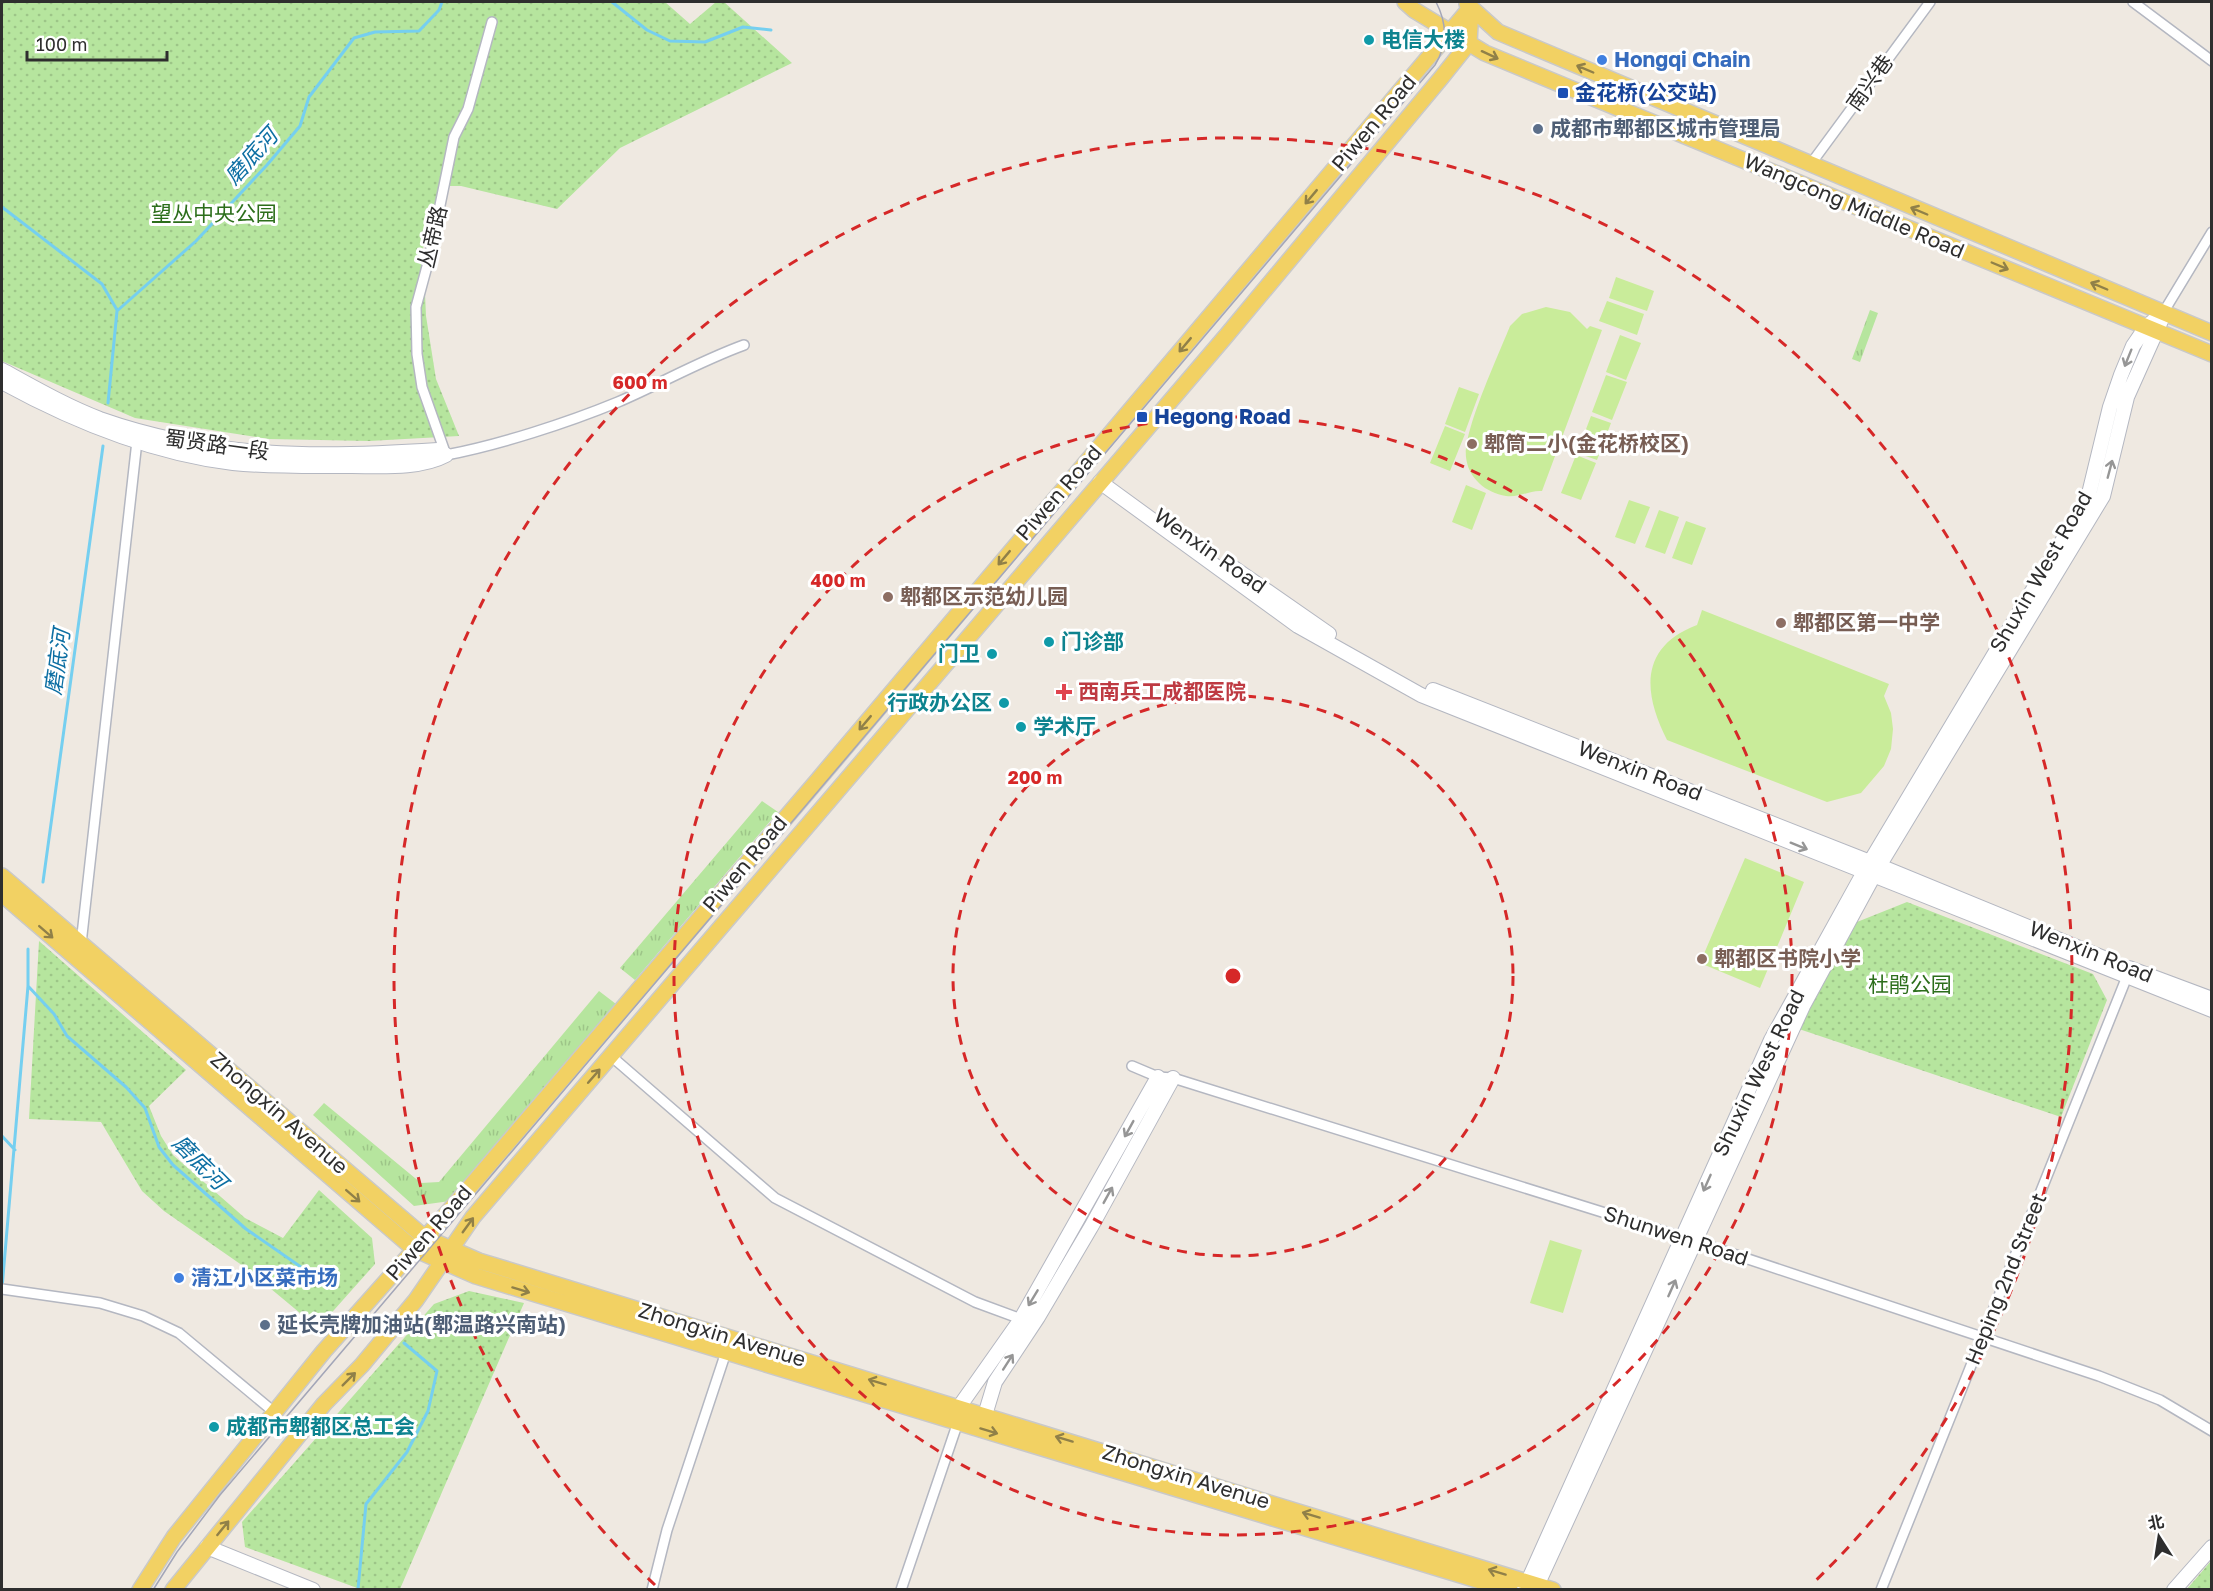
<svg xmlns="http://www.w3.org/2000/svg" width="2213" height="1591" viewBox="0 0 2213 1591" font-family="'Golos Text','Noto Sans SC',sans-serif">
<defs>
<pattern id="grass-tufts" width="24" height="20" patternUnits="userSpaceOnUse" patternTransform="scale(1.5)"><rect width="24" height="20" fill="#b6e59e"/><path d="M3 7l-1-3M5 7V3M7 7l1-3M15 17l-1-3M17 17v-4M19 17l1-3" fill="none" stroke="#9dc588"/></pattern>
<pattern id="park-dots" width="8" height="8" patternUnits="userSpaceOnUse" patternTransform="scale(1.5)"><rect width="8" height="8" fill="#b6e59e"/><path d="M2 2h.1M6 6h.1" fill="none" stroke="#9dc588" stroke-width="1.8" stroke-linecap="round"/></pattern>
</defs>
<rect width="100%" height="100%" fill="#efe9e1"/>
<path fill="url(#grass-tufts)" d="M1870,310L1878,313L1860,362L1852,359Z
M762,801L778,812L635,980L620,968Z
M599,991L616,1004L450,1201L414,1206L313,1115L324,1103L421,1183L439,1182Z"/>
<path fill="url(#park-dots)" d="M2,2H665L690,24L716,2H724L792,63L620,148L557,209L461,186H443L423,248L426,316L436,379L459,436L369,441L269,439L135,418L2,361Z
M1907,902L2093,974L2107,1000L2061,1117L1799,1029L1857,922Z
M39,941L186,1070L149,1106L161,1136L173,1155L245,1218L283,1238L319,1190L372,1238L375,1264L318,1328L246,1268L164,1211L142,1191L101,1122L29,1119Z
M469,1291L524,1303L400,1589H360L245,1547L242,1522L434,1304Z
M2211,1561V1589H2187Z"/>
<path fill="#c9ec9a" d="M1616,277L1654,291L1647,311L1609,298Z
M1607,301L1644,314L1637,335L1599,321Z
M1546,307L1570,312L1587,329L1590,326L1602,330L1542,491C1529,490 1519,498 1506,496C1486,493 1468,478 1466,457C1463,431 1499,354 1510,326L1522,314Z
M1620,335L1641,343L1626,380L1606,372Z
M1606,375L1627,382L1612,420L1592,412Z
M1459,387L1479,394L1465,432L1445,424Z
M1591,416L1611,423L1597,460L1577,453Z
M1445,426L1465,434L1450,471L1430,463Z
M1576,455L1596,463L1581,500L1561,493Z
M1466,485L1486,493L1472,530L1452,522Z
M1629,500L1650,507L1635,544L1615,537Z
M1659,510L1679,517L1665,554L1645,547Z
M1686,521L1706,528L1692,565L1672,558Z
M1702,610L1889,684L1884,696L1891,713L1893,729L1891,749L1884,766L1861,793L1827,802L1667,740C1643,693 1639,647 1697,625Z
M1745,858L1804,882L1760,988L1700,963Z
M1550,1240L1582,1250L1563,1313L1530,1303Z"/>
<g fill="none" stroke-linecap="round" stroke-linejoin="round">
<path stroke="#75cff0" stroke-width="3" d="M612,2L647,30L670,41L705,42L743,27L771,30
M2,207L102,284L117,310
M108,403L117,311L196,241L267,165L300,126L309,97L354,38L375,32L419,31L439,10L442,2
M43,882L103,446
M28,986L54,1014L67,1036L126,1087L145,1108L159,1147L173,1165L246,1229L327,1285
M2,1136L15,1150
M2,1288L28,986V949
M358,1589L366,1504L407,1452L428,1411L437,1371L404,1343"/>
<g stroke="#b4b7c1" stroke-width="12">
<path id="street" d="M2133,2L2212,61
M492,22L468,109L454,137L429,259L416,307L417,354L422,387L446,455C499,445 567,423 618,402C660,384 700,361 744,345
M1810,165L1930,2
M2163,313L2212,232
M81,944L137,441
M611,1056L775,1198L975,1302L1021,1319
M1132,1066L1158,1077L1173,1078L1682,1237L2099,1376L2160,1400L2212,1431
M2,1289L100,1303L143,1316L179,1333L274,1412
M652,1590L667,1530L726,1352
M901,1590L958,1422
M1881,1590L2128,974"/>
</g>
<g stroke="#b4b7c1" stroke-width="16">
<path id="secondary" d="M2,370C33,387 66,406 100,419C214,459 319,458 438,450L446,455C420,469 381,466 352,466C312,466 272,467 233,463C151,453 73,421 2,382
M1100,482L1298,626L1421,695L2212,1010
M1234,568L1329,634
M1433,690L1870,862L2111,961
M2129,968L2212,999
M959,1407L1021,1319L1158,1077
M985,1415L995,1382L1038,1317L1091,1227L1173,1078
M207,1547L313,1590
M1524,1590L1771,1040L1864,872L2088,498L2110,407L2121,375L2133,346L2146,327L2163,313
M1535,1590L1803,1006L1879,866L2103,496L2127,397L2161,321
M2174,1590L2212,1547"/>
</g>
<g stroke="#c9c9c9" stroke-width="18">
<path id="primary" d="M1405,2L1414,10L1485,53L2212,354
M1467,4L1498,32L2212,333
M2,876L424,1237L479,1261L1553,1590
M2,894L414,1249L476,1276L1510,1590
M140,1590L174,1537L324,1351L457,1202L817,781L1471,7
M173,1590L324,1404L362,1365L416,1300L473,1217L1226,336L1441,78L1469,43L1471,7"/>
</g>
<use href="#street" stroke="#fff" stroke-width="9"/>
<use href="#secondary" stroke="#fff" stroke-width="14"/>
<use href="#primary" stroke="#f2d163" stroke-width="15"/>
<path stroke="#a3a6b8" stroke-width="1.5" d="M153,1590L177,1552L220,1495L1435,65C1448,44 1447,23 1436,2"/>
</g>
<defs><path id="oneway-shaft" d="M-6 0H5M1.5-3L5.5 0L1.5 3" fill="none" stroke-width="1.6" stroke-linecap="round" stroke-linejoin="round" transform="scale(1.5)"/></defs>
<g stroke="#908048">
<use href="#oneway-shaft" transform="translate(1490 55) rotate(25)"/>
<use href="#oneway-shaft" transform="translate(1585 69) rotate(-157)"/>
<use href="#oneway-shaft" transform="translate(1311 197) rotate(130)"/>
<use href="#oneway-shaft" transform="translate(1919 211) rotate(-157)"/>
<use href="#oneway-shaft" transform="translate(2000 266) rotate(23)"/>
<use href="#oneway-shaft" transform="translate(2099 286) rotate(-157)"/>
<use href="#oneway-shaft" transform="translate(1185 345) rotate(130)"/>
<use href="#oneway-shaft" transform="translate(1004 558) rotate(130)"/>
<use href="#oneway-shaft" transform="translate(865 723) rotate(130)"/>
<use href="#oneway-shaft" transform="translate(46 932) rotate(41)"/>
<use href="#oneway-shaft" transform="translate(594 1076) rotate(-49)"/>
<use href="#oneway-shaft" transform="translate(353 1196) rotate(41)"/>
<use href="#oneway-shaft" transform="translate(468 1225) rotate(-54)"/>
<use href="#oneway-shaft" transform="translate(521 1290) rotate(17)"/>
<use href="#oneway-shaft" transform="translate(349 1379) rotate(-45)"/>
<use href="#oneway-shaft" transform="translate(877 1382) rotate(-163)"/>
<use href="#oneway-shaft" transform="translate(989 1431) rotate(17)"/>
<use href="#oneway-shaft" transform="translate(1064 1439) rotate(-163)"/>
<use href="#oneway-shaft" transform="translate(1311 1515) rotate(-163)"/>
<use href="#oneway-shaft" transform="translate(223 1528) rotate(-51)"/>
<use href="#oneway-shaft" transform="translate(1497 1572) rotate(-163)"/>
</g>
<g stroke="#969696">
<use href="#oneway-shaft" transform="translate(2128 358) rotate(112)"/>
<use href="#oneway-shaft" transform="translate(2110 469) rotate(-75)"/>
<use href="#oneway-shaft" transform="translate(1799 846) rotate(22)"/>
<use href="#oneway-shaft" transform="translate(1129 1129) rotate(119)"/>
<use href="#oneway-shaft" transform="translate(1707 1183) rotate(114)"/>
<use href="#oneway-shaft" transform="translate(1108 1195) rotate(-61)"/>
<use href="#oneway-shaft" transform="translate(1672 1288) rotate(-66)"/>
<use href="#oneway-shaft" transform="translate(1033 1298) rotate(121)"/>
<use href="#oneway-shaft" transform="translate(1008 1362) rotate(-57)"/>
</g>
<g fill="none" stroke="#d62828" stroke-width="3" stroke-dasharray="10 8">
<circle cx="1233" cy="976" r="280"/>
<circle cx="1233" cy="976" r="559"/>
<path d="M655 1585A839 839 0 1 1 1811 1585"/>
</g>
<g fill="#0f9aa8" stroke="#fff" stroke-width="2">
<circle cx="1369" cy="40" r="6"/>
<circle cx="1049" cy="642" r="6"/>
<circle cx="992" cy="654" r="6"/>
<circle cx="1004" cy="703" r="6"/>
<circle cx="1021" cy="727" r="6"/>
<circle cx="214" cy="1427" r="6"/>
</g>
<g fill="#3f7fe0" stroke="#fff" stroke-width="2">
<circle cx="1602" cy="60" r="6"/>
<circle cx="179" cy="1278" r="6"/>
</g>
<g fill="#1a4fb4" stroke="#fff" stroke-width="2">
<rect x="1557" y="87" width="12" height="12" rx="3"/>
<rect x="1136" y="411" width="12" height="12" rx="3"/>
</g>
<g fill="#5c6f8a" stroke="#fff" stroke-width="2">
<circle cx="1538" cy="129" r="6"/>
<circle cx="265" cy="1325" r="6"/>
</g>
<g fill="#8d6e63" stroke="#fff" stroke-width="2">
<circle cx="1472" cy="444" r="6"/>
<circle cx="888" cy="597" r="6"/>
<circle cx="1781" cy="623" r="6"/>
<circle cx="1702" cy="959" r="6"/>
</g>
<path fill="#e0444e" stroke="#fff" stroke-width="2" d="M1061 683h6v6h6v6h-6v6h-6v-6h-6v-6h6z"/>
<g text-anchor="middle" stroke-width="6" stroke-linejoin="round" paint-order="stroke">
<g font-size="21" font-weight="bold" fill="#0d838f" stroke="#fff" text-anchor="start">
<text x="1381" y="47">电信大楼</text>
<text x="1061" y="649">门诊部</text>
<text x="980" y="661" text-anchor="end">门卫</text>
<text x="992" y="710" text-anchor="end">行政办公区</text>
<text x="1033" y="734">学术厅</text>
<text x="226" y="1434">成都市郫都区总工会</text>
</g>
<g font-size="21" font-weight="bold" fill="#366cbe" stroke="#fff" text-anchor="start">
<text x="1614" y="67">Hongqi Chain</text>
<text x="191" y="1285">清江小区菜市场</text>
</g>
<g font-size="21" fill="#2e2e2e" stroke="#fff">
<text transform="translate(1870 83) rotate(-54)" y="7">南兴巷</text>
<text transform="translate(1374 123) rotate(-50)" y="7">Piwen Road</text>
<text transform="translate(1854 206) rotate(23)" y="7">Wangcong Middle Road</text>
<text transform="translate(433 237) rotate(-77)" y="7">丛帝路</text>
<text transform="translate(217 445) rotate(8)" y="7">蜀贤路一段</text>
<text transform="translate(1059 493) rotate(-49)" y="7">Piwen Road</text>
<text transform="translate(1210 551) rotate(35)" y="7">Wenxin Road</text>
<text transform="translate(2041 572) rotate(-60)" y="7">Shuxin West Road</text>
<text transform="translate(1640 771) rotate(21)" y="7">Wenxin Road</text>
<text transform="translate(745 864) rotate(-50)" y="7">Piwen Road</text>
<text transform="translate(2091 952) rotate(22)" y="7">Wenxin Road</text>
<text transform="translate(1759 1073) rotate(-64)" y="7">Shuxin West Road</text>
<text transform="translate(279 1113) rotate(41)" y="7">Zhongxin Avenue</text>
<text transform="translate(429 1233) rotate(-49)" y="7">Piwen Road</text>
<text transform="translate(1676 1236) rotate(18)" y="7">Shunwen Road</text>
<text transform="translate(2006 1279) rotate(-68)" y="7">Heping 2nd Street</text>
<text transform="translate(722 1335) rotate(17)" y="7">Zhongxin Avenue</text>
<text transform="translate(1186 1477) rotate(17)" y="7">Zhongxin Avenue</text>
</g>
<g font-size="21" font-weight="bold" fill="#164399" stroke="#fff" text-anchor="start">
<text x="1575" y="100">金花桥(公交站)</text>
<text x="1154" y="424">Hegong Road</text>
</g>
<g font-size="21" font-weight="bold" fill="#4e5e75" stroke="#fff" text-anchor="start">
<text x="1550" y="136">成都市郫都区城市管理局</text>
<text x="277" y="1332">延长壳牌加油站(郫温路兴南站)</text>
</g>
<g font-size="21" fill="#2c6e1b" stroke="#fff">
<text x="214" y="221">望丛中央公园</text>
<text x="1910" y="992">杜鹃公园</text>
</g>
<g font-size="21" font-weight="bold" fill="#785e54" stroke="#fff" text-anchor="start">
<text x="1484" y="451">郫筒二小(金花桥校区)</text>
<text x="900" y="604">郫都区示范幼儿园</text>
<text x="1793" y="630">郫都区第一中学</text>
<text x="1714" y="966">郫都区书院小学</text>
</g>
<g font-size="21" font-weight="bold" fill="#be3a42" stroke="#fff" text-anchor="start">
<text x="1078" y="699">西南兵工成都医院</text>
</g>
<g font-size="22" font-style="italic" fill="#0d6fa3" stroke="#fff">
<text transform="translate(251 156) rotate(-48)" y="8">磨底河</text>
<text transform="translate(57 662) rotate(-82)" y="8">磨底河</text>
<text transform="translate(200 1162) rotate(45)" y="8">磨底河</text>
</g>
</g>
<circle cx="1233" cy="976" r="9" fill="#d62828" stroke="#fff" stroke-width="3"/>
<g font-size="18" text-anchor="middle" font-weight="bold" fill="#d62828" stroke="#fff" stroke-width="6" stroke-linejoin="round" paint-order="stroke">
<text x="640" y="389">600 m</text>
<text x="838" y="587">400 m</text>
<text x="1035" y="784">200 m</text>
</g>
<rect width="2213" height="1591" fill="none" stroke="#2e2e2e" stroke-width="6"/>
<g transform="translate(2159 1537) rotate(348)" stroke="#ffffff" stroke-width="4.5" paint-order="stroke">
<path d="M0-4.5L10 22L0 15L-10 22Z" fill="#2e2e2e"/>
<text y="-9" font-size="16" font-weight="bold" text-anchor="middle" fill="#2e2e2e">北</text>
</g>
<path d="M27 51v9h140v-9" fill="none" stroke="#2e2e2e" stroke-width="3"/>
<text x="36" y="51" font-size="18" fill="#2e2e2e" stroke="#ffffff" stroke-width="4.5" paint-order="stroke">100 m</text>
</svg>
